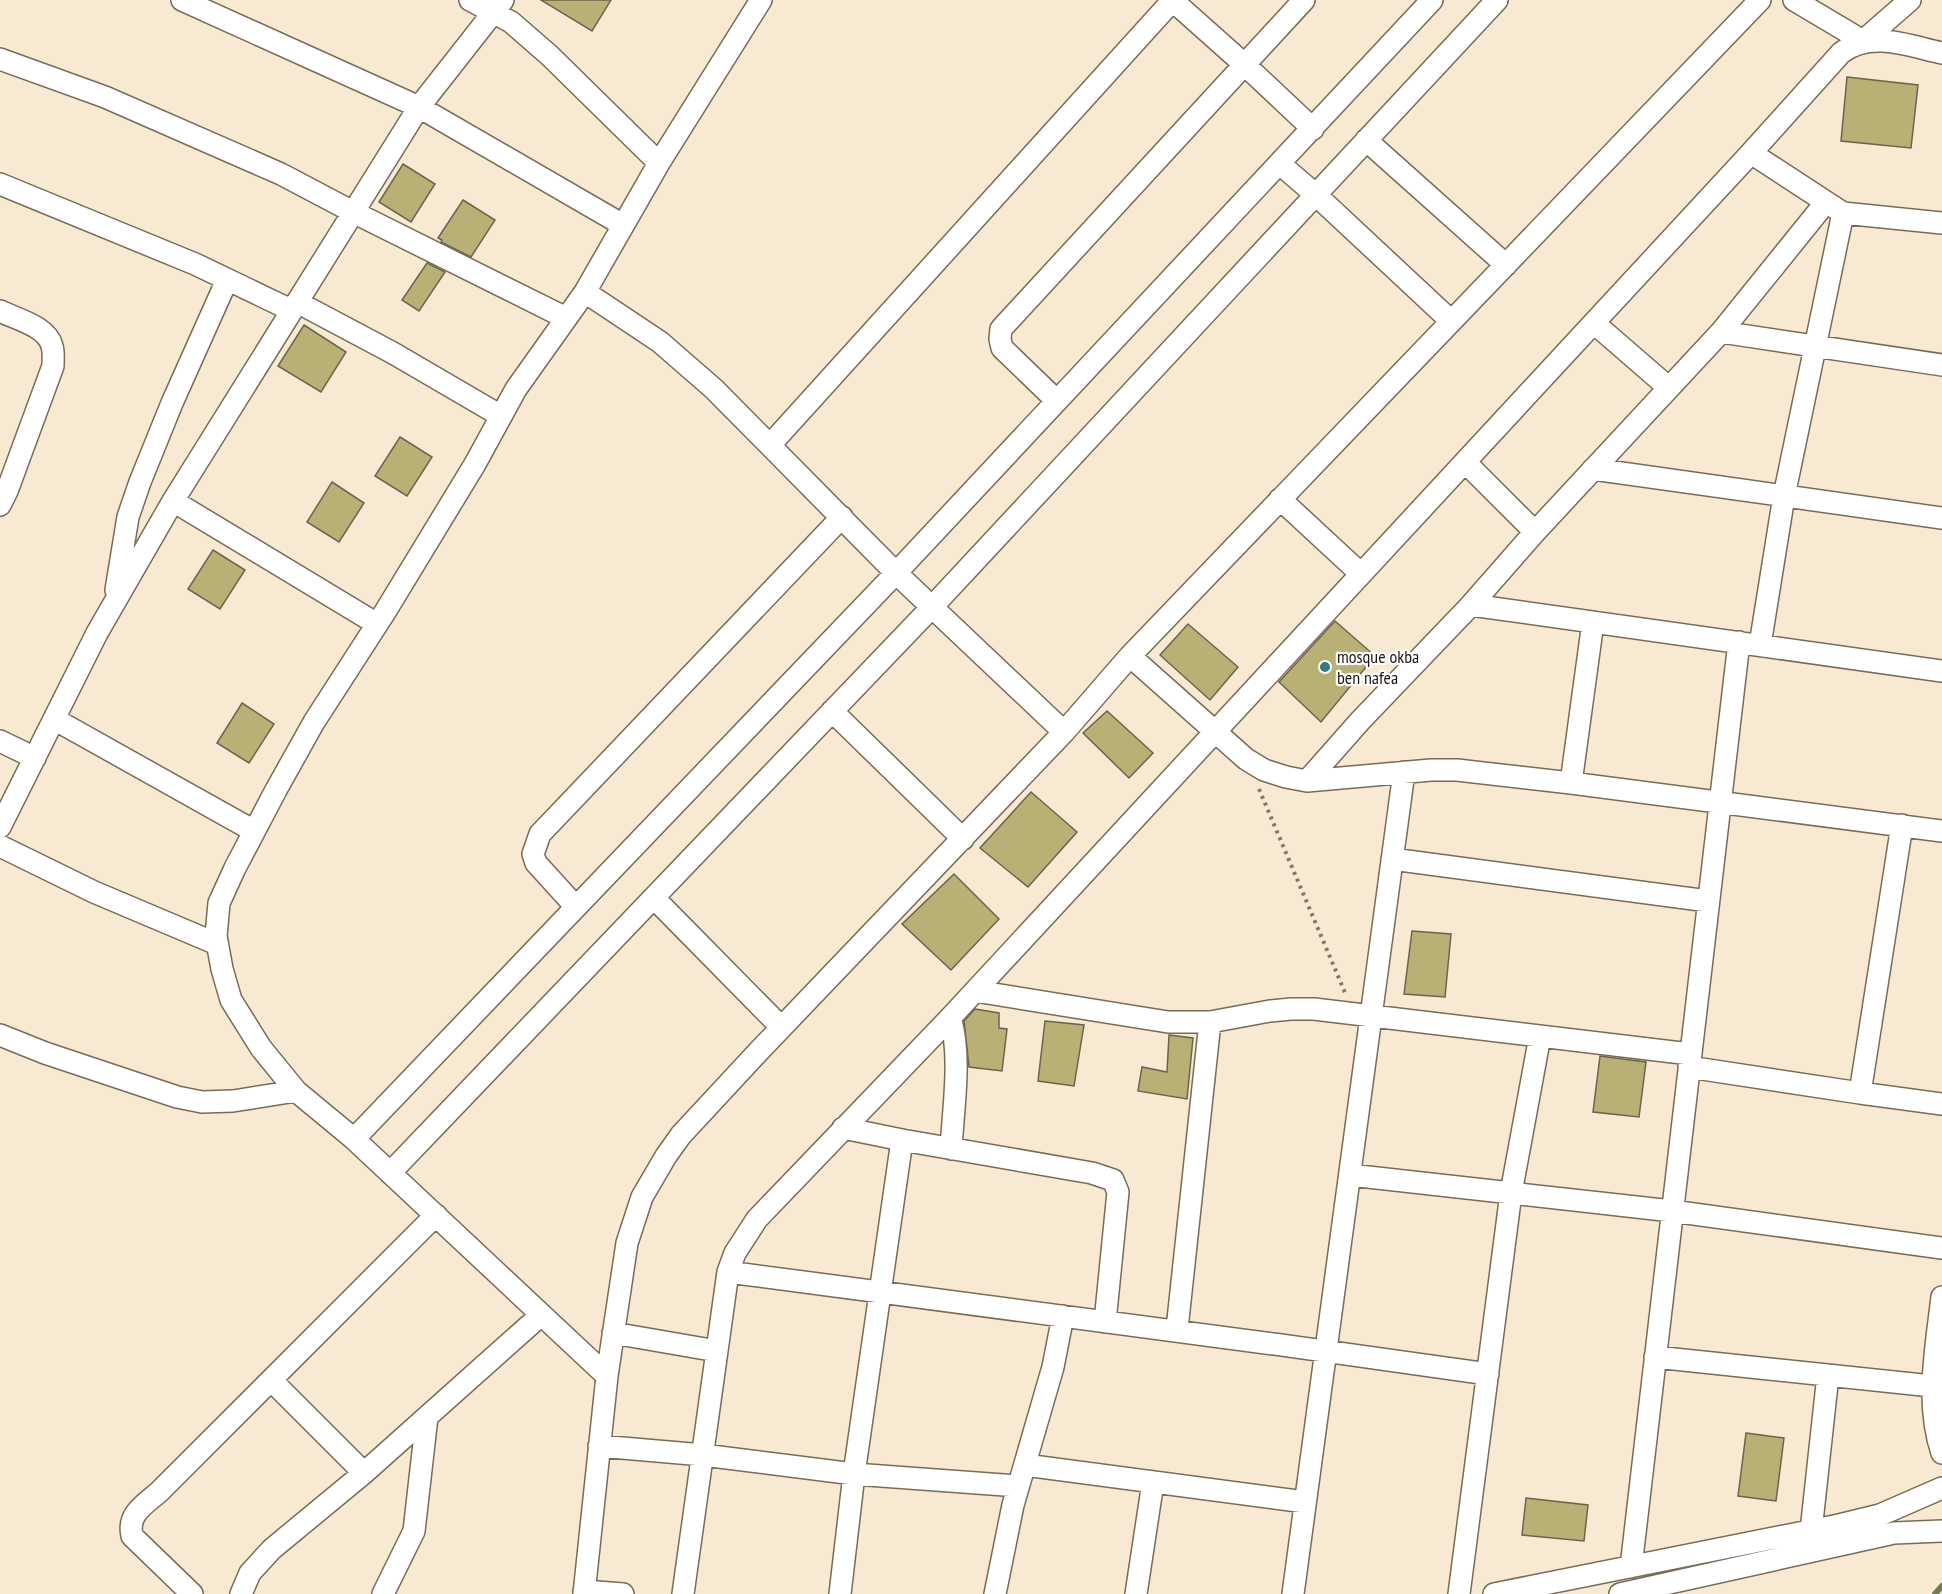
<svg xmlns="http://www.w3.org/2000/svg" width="1942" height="1594" viewBox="0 0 1942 1594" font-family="'PT Sans Narrow',sans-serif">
<rect width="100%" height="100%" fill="#f8e9d2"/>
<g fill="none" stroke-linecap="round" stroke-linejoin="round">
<path stroke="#707c54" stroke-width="6" d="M1935,1594L1942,1586"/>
</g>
<path fill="#b8b075" stroke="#68654e" stroke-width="1.5" d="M541,0H611L592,31Z
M1847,77L1918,85L1911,148L1841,141Z
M403,164L435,184L411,222L379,202Z
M463,200L495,220L471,257L441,242L442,240L438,238Z
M427,263L445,272L419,311L402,300Z
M304,325L346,352L321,392L278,366Z
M400,437L432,457L407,496L375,476Z
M332,482L364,503L339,542L307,522Z
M213,550L245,570L220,609L188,589Z
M1335,621L1375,656L1321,722L1279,682Z
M1188,624L1238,667L1210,700L1160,655Z
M242,703L274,724L249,763L217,743Z
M1107,711L1153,753L1129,778L1083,733Z
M1031,792L1077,832L1028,887L980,848Z
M954,874L999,919L951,970L902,924Z
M1412,931L1451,934L1445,997L1404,994Z
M975,1009L999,1013V1028L1007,1029L1002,1071L969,1067L964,1021Z
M1045,1021L1084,1025L1074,1086L1038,1081Z
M1169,1035L1193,1038L1187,1099L1138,1091L1142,1067L1167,1072Z
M1600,1056L1646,1062L1639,1117L1593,1112Z
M1746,1433L1784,1438L1776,1501L1738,1496Z
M1526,1498L1588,1505L1584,1541L1522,1535Z"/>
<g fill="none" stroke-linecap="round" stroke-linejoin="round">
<g stroke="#786b57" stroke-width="24">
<path id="minor" d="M182,0L419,107L623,225
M470,0L511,22L549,55L659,163
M1172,0L1245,65L1313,129
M1794,0L1863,41L1910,0
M0,59L105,97L281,174L353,212L566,318
M1366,140L1506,265
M1751,153L1843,213L1784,496L1760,645
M1280,164L1316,195L1451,321
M0,184L195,264L291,310
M1843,213L1942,223
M585,292L660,342L714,389L896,573L1064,732
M297,302L393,353L501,416
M0,311C16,319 47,326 52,346C54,352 53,359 53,366L7,491L0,505
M1594,323L1669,388
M1721,332L1942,365
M1057,401L1002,348L1000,339L1001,329L1304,0
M770,445L1173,0
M1465,462L1535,532
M1593,469L1942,518
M1280,499L1361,574
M173,501L377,624
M116,590L128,517L140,482L172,403L227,280
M1471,605L1942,671
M1130,656L1246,759L1264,770L1286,777L1307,781L1431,770H1457L1571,783L1942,831
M832,711L963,839
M54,719L254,831
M0,741L35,758
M1307,781L1360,721L1471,605L1535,532L1721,332L1826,202
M1571,783L1593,622
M0,827L97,633L173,501L419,107L503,0
M0,846L94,892L217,944
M1392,859L1708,901
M654,898L781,1027
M576,907L536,863L533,854L540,834L842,517
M975,991L1168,1022H1210L1270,1011L1291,1009H1314L1690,1054
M950,1018C962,1054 953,1110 951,1149
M0,1035L45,1053L177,1097L202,1102L233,1101L296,1091
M1689,1067L1860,1093L1902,825
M1860,1093L1942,1104
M843,1128L902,1140L1092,1173L1113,1180L1118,1192L1105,1322
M354,1139L896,573L1432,0
M390,1173L932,607L1497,0
M1350,1175L1672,1211L1942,1248
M728,1272C982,1304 1235,1338 1488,1374
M1942,1297C1936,1349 1925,1403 1942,1453
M1177,1329L1210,1022
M613,1333L717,1351
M1655,1357L1932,1386
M607,1376L354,1139L296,1091L261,1048L231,1000L222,969L216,936L219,903L235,868L276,790L314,722L385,612L475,464L516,389L585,292L659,163L761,0
M271,1380L364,1473
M599,1446L703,1455L854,1474L1018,1486
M1025,1465L1305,1502
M1811,1531L1828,1375
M1631,1567L1739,642
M584,1591L623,1594
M192,1594L132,1536C127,1514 144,1505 159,1492L436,1215
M241,1594L250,1573L272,1549L364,1473L541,1315
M383,1594L414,1531L427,1417
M584,1594L607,1376L627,1243L642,1197L666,1156L681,1135L759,1051L1064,732L1130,656L1760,0
M683,1594L728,1272L735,1253L757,1219L950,1018L1751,153L1841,53C1871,30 1909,46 1942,53
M840,1594L854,1474L902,1140
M995,1594L1013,1505L1053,1367L1063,1316
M1136,1594L1153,1482
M1293,1594L1404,772
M1459,1594L1511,1193L1540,1036
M1494,1594L1839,1525L1880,1515L1942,1488
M1620,1594L1894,1533L1942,1531"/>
</g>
<path stroke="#83796a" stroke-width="4" stroke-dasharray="3 4.5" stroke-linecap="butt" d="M1259,789L1346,995"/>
<use href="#minor" stroke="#fff" stroke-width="21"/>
</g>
<circle fill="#317b7a" stroke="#fff" stroke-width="2" cx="1325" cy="667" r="6"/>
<g text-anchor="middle" stroke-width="4.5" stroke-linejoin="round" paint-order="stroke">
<g font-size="18" fill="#1d170f" stroke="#fff" text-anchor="start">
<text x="1337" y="663">mosque okba<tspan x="1337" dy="21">ben nafea</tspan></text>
</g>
</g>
</svg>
